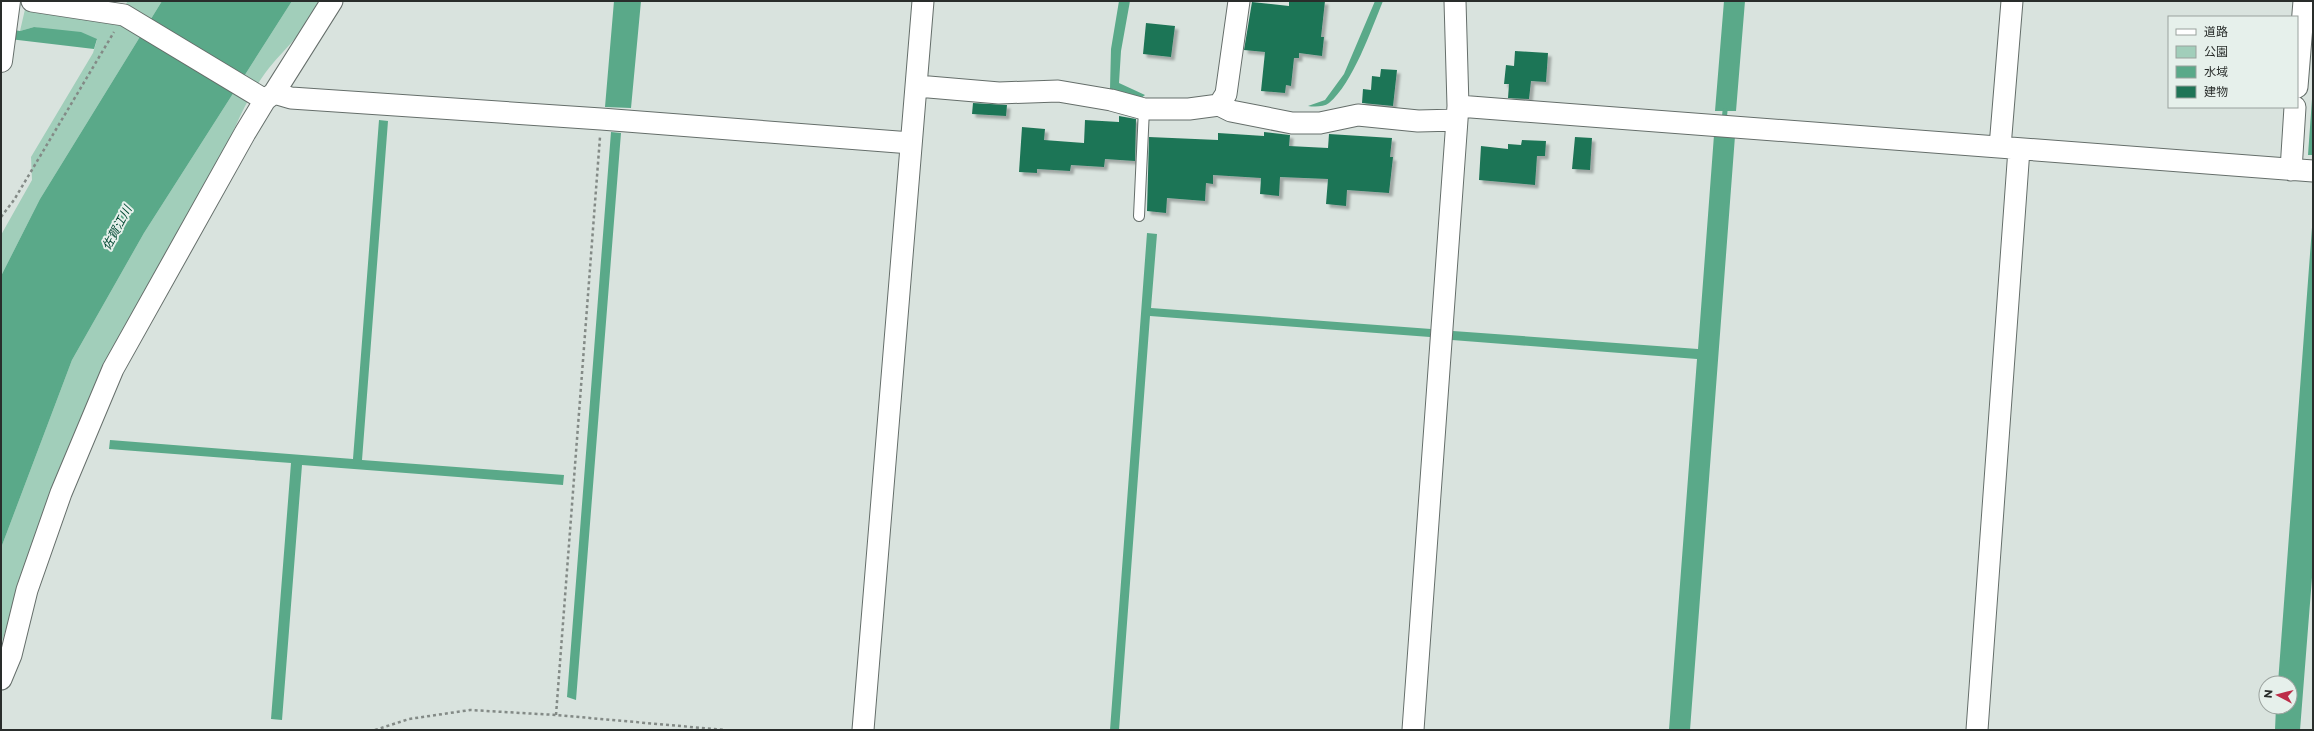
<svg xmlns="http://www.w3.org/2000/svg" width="2314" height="731" viewBox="0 0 2314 731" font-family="Montserrat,'Noto Sans JP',sans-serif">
<defs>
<filter id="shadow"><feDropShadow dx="3.5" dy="3.5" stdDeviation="1" flood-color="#0004"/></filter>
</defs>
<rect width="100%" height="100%" fill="#d9e3de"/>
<path fill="#a1ceba" d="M128,1H162L40,199L1,276V235L32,180L31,157L93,53L97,40L34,27L20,31L26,5H125Z
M292,1H322C309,27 287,46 269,68C246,98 231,134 219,169L53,486L1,644V548L72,360L144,233Z"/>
<path fill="#5aa989" d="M162,1H292L144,233L72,360L1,548V276L40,199Z
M614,1H641L631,108L605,107Z
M1119,1H1130L1121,51L1119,83L1145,95L1140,99L1110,89L1111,49Z
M1375,1H1383C1371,30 1353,83 1329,103C1324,107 1314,107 1308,106L1325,100L1344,74Z
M1724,1H1745L1736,111H1715Z
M34,27L81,32L97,39L94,49L1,38V28L20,31Z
M2313,85V155H2308Z
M379,120L388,121L362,460L564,475L563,485L302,465L282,720L271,719L291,463L109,449L110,440L353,459Z
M611,132L621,133L576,700L567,697Z
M1714,135L1735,136L1690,730H1669L1697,359L1452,340L1453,331L1698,349Z
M2313,214V565L2300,730H2275L2276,707H2290V683H2278Z
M1147,233L1157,234L1151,308L1431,329L1430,337L1150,316L1119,730H1110Z"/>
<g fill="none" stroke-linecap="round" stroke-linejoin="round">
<path stroke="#5aa989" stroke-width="5" d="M1724,122L1725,111"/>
</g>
<path fill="#1f7456" filter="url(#shadow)" d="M1289,1H1325L1321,37H1324L1322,56L1299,53V58H1294L1291,86L1286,85L1285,93L1261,91L1265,52L1244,50L1252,2L1289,6Z
M1146,23L1175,26L1171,57L1143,54Z
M1515,51L1548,53L1546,82L1531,81L1529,99L1508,98L1509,84H1504L1506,65L1514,66Z
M1381,69L1397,70L1393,106L1362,103L1363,89L1371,90L1372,76L1380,77Z
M973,103L1007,105L1006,116L972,114Z
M1119,116L1136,119L1135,161L1105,159L1104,167L1071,165L1070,171L1037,169V173L1019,172L1022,127L1045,129L1044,140L1084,143L1085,120L1119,122Z
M1264,132L1290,135L1289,146L1328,148L1329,134L1392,138L1390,157H1393L1389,193L1347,190L1346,206L1326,204L1328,179L1280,177L1279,196L1260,194L1261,178L1213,175V184L1206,183L1205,201L1167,198L1166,213L1147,211L1149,137L1218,140V133L1264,136Z
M1575,137L1592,138L1590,170L1572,169Z
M1522,140L1546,141L1545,156H1537L1535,185L1479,180L1481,146L1508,149V144L1521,145Z"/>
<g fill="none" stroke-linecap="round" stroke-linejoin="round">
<g stroke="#656e6a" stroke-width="12">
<path id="service" d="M1139,216L1144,109"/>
</g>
<g stroke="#656e6a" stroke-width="23">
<path id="minor" d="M32,1L124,15L265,100
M917,86L999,93L1058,91L1111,100L1144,109H1189L1219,105L1226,94L1239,1
M2297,87L2304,1
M274,93L291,98L601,119L911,143
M1219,105L1231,111L1292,123H1320L1358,115L1418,121L1457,120
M1458,106L2313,171
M2000,147L2012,1
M2291,170L2295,107
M1,679L11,655L27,590L61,493L113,369L245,133L265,100L274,93L332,1
M863,730L923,1
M1413,730L1458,106L1455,1
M1977,730L2019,149"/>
</g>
<g stroke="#656e6a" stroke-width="24">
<path id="primary" d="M1,61L9,1"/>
</g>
<path stroke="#838a86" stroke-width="2.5" stroke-dasharray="3 3" stroke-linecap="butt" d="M1,217L14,200L114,32
M556,715L600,137
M375,730L409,719L470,710L556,715L725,730"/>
<use href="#service" stroke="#fff" stroke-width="10"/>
<use href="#minor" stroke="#fff" stroke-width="21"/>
<use href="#primary" stroke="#fff" stroke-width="22"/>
</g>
<g text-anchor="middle" stroke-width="4" stroke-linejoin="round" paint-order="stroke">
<g font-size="12" font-style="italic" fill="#014832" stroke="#e6f0eb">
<text transform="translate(117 228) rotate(-62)" y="4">佐賀江川</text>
</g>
</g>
<rect width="2314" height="731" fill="none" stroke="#292d2b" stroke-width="4"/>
<rect x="2168" y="16" width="130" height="92" fill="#e6f0eb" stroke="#9aa29e"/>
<rect x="2176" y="29" width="20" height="6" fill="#ffffff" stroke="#9aa29e"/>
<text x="2204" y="36" font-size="12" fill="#292d2b">道路</text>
<rect x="2176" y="46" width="20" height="12" fill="#a1ceba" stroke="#9aa29e"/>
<text x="2204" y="56" font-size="12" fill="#292d2b">公園</text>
<rect x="2176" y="66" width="20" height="12" fill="#5aa989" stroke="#9aa29e"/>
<text x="2204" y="76" font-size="12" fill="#292d2b">水域</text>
<rect x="2176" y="86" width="20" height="12" fill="#1f7456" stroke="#9aa29e"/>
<text x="2204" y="96" font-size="12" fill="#292d2b">建物</text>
<g transform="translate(2278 695) rotate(277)"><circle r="19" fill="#e6f0eb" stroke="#9aa29e"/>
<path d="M0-3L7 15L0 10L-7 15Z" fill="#bd2c48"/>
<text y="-6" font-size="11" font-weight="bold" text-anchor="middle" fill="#292d2b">N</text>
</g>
</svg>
